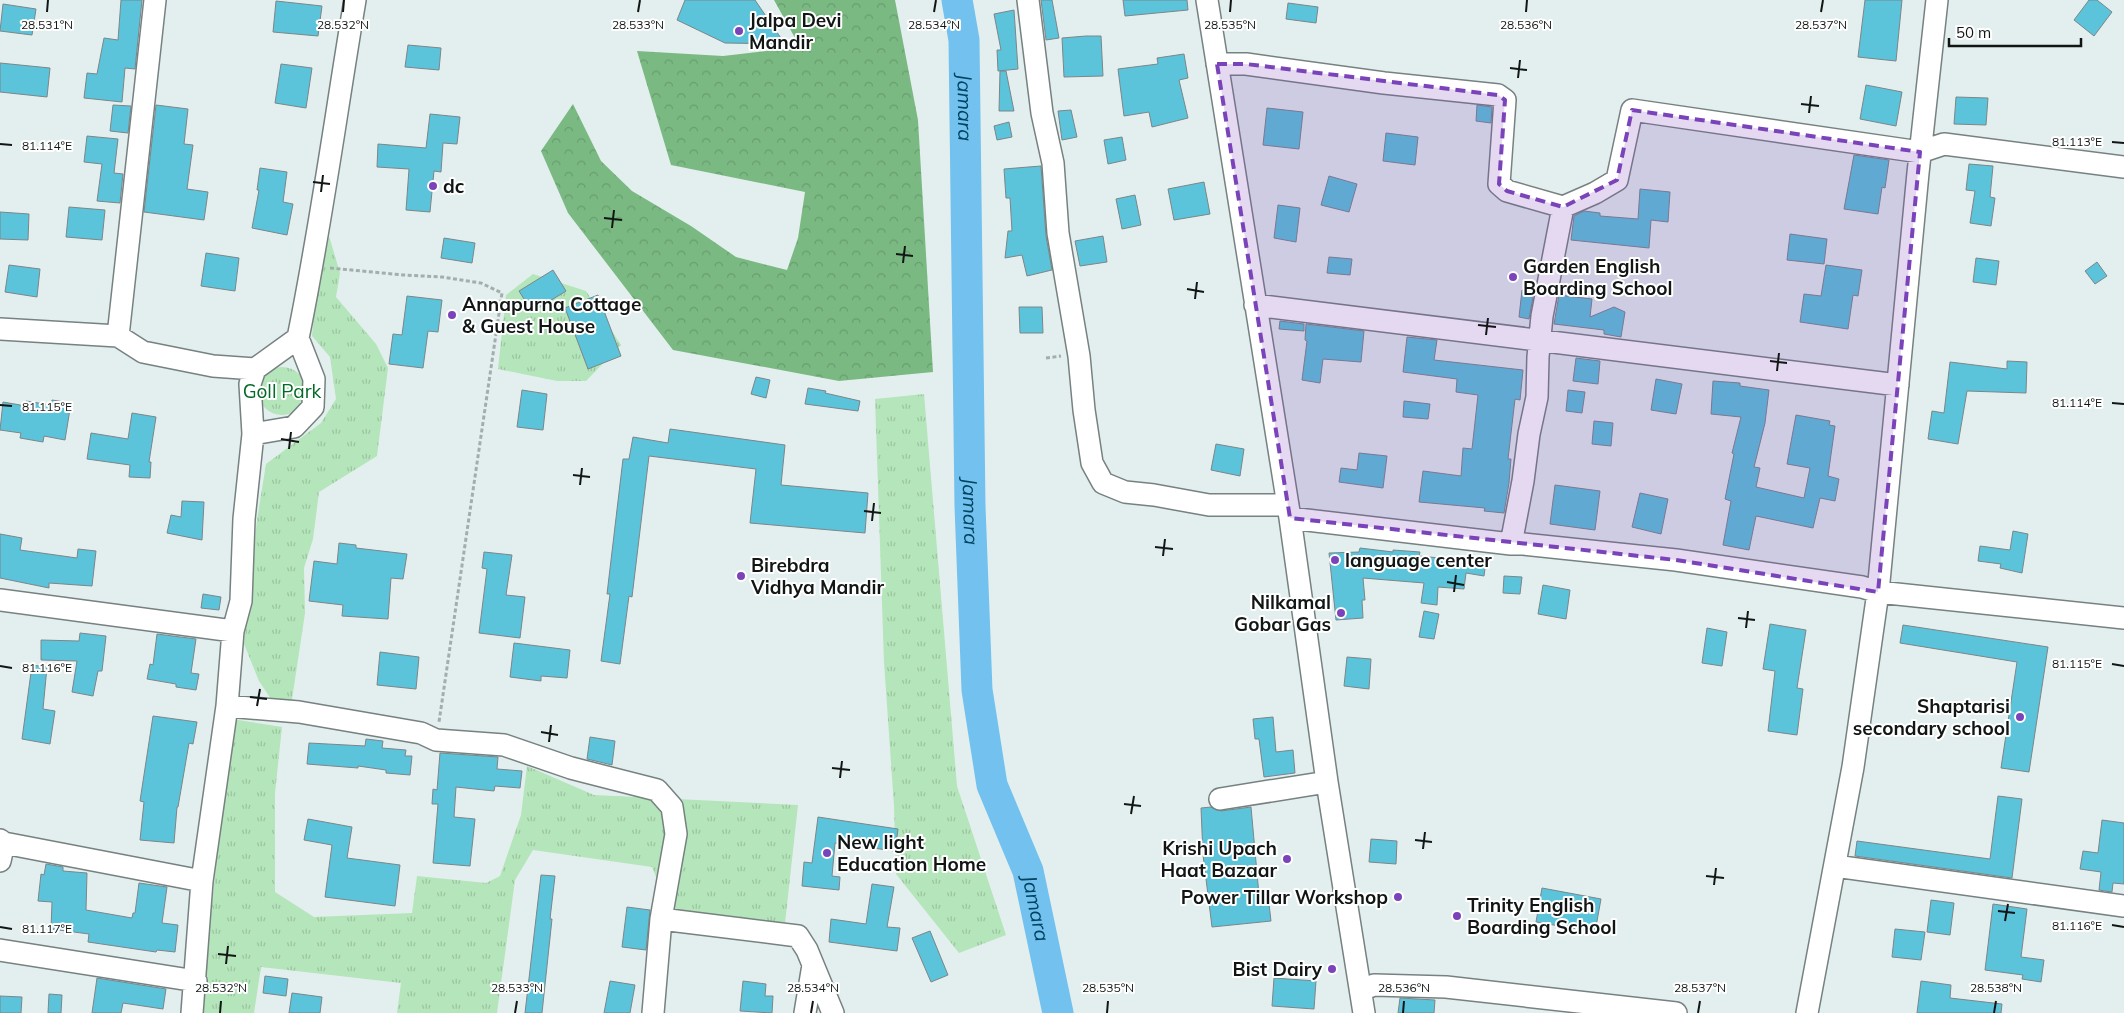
<svg xmlns="http://www.w3.org/2000/svg" width="2124" height="1013" viewBox="0 0 2124 1013" font-family="Mulish,sans-serif">
<defs>
<pattern id="grass-tufts" width="24" height="20" patternUnits="userSpaceOnUse" patternTransform="scale(1.25)"><rect width="24" height="20" fill="#b5e5ba"/><path d="M3 7l-1-3M5 7V3M7 7l1-3M15 17l-1-3M17 17v-4M19 17l1-3" fill="none" stroke="#9bc49f"/></pattern>
<pattern id="forest-crowns" width="20" height="18" patternUnits="userSpaceOnUse" patternTransform="scale(1.25)"><rect width="20" height="18" fill="#7ab982"/><path d="M2 6a3 3 0 1 1 6 0M12 15a3 3 0 1 1 6 0" fill="none" stroke="#689e6f"/></pattern>
</defs>
<rect width="100%" height="100%" fill="#e3efee"/>
<path fill="url(#grass-tufts)" d="M329,236L340,273L336,297L376,344L388,368L377,456L319,492L313,539L304,568L305,613L291,706L275,705L259,681L244,644L257,520L266,464L321,423L336,399L330,357L312,336L317,275Z
M533,274L586,291L621,345L586,381H557L498,369L506,295Z
M258 391a24 24 0 1 1 48 0a24 24 0 1 1-48 0Z
M924,394L957,786L1006,935L959,953L896,874L894,806L884,662L875,399Z
M232,719L282,727L275,793V892L314,917L412,913L417,876L486,883L500,876L521,815L527,766L594,795L798,805L785,923L670,911L652,867L533,850L515,880L497,1013H397L401,983L261,967L254,1013H200Z"/>
<path fill="url(#forest-crowns)" d="M774,0H895L918,120L933,372L839,381L673,350L568,213L541,151L573,104L601,161L632,191L691,226L736,257L787,270L798,238L805,192L671,165L637,51L723,56L800,47Z"/>
<g fill="none" stroke-linecap="round" stroke-linejoin="round">
<path stroke="#73c1ef" stroke-width="31" id="s1" d="M957,0L964,40L970,506L977,690L992,785L1028,871L1058,1013"/>
</g>
<path fill="#5bc3da" stroke="#7c8689" d="M121,0H142L135,69L125,68L122,102L84,98L87,73L97,74L104,38L118,40Z
M685,0H755L785,44L725,43L677,20Z
M1041,0H1052L1059,38L1046,40Z
M1123,0H1187L1188,10L1125,16Z
M1865,0H1902L1896,61L1858,57Z
M2089,0H2097L2112,12L2094,36L2074,20Z
M276,1L322,6L318,36L273,32Z
M1288,3L1318,7L1316,23L1286,19Z
M3,4L36,9L32,35L0,31Z
M1014,10L1018,69L998,71L997,50H1001L994,14Z
M1086,36H1101L1103,76L1064,77L1062,38Z
M408,45L441,48L439,70L405,67Z
M1184,54L1188,78L1179,80L1188,118L1152,127L1149,112L1124,116L1118,69L1158,64L1157,58Z
M0,63L50,68L47,97L0,92Z
M281,64L312,68L306,108L275,103Z
M1000,71H1006L1014,111H999Z
M1866,85L1902,92L1896,126L1860,119Z
M1956,97L1988,98L1986,125L1954,124Z
M113,105L131,106L128,133L110,131Z
M156,105L188,109L184,144L193,145L187,189L208,192L204,220L144,212Z
M1477,105L1492,107L1491,123L1476,121Z
M1267,108L1303,112L1299,149L1263,145Z
M1071,110L1077,137L1062,140L1058,111Z
M430,114L460,117L457,144L443,143L441,172L434,171L430,212L406,210L409,169L377,167L378,144L426,148Z
M1009,122L1012,137L997,140L994,126Z
M1386,133L1418,137L1415,165L1383,161Z
M87,136L118,139L114,173L123,174L120,203L97,201L102,164L84,162Z
M1122,137L1126,160L1108,164L1104,140Z
M1854,155L1889,160L1885,188L1882,187L1878,214L1844,209Z
M1969,164L1993,166L1990,197L1995,198L1991,226L1970,223L1975,191L1966,190Z
M1041,166L1046,236L1052,270L1027,276L1022,255L1005,258L1008,231H1012L1010,198H1006L1004,169Z
M260,168L287,172L283,202L293,204L287,235L252,228L259,190H257Z
M1329,176L1357,184L1349,212L1321,205Z
M1204,182L1210,214L1174,220L1168,189Z
M1640,189L1670,192L1668,222L1651,220L1649,248L1571,240L1574,216L1584,211L1600,213V216L1638,219Z
M1135,195L1141,225L1122,229L1116,199Z
M1278,205L1300,208L1296,242L1274,238Z
M69,207L105,210L102,240L66,237Z
M0,212L29,214L28,240L0,239Z
M1790,234L1827,239L1824,264L1787,260Z
M1103,236L1107,262L1080,266L1075,241Z
M444,238L475,243L472,263L441,258Z
M206,253L239,258L235,291L201,286Z
M1329,257L1352,259L1350,275L1327,273Z
M1976,258L1999,261L1996,285L1973,282Z
M2097,262L2107,276L2095,284L2085,271Z
M9,265L40,269L37,297L5,292Z
M1826,265L1862,270L1858,296L1853,295L1848,329L1800,322L1804,294L1821,296Z
M553,270L566,291L532,312L519,291Z
M1522,290L1534,292L1529,319L1519,317Z
M598,295L621,356L588,369L565,308Z
M1559,295L1592,299L1590,317L1614,307L1625,312L1621,337L1604,334V330L1554,324Z
M407,296L442,300L438,332L428,331L423,368L389,364L393,334L402,335Z
M1019,307H1042L1043,333H1020Z
M1280,321L1304,324V331L1279,329Z
M1306,324L1364,331L1361,362L1323,359L1320,383L1302,380L1307,341L1305,340Z
M1407,337L1437,340L1434,360L1523,370L1520,400L1515,399L1508,459H1511L1509,483L1504,513L1484,511L1485,508L1419,502L1423,471L1461,476L1463,448L1472,449L1478,395L1456,392L1457,379L1403,372Z
M1576,358L1600,361L1598,384L1573,381Z
M2007,361L2027,362L2026,393L1967,391L1958,444L1928,439L1932,411L1944,413L1950,362L2007,369Z
M756,377L770,380L766,398L751,394Z
M1656,379L1682,384L1676,414L1651,410Z
M1713,381L1740,383V386L1769,390L1765,423L1754,467L1760,468L1756,487L1804,498L1810,468L1787,464L1796,415L1830,421L1829,425L1835,426L1828,476L1839,479L1835,501L1820,498L1813,528L1756,516L1749,550L1723,545L1731,501L1725,499L1734,454L1732,453L1741,417L1711,414Z
M808,388L826,391L825,393L860,401L858,411L805,404Z
M522,390L547,394L543,430L517,427Z
M1568,390L1585,392L1582,413L1566,411Z
M52,400L71,403L65,440L44,436L43,442L20,438L21,433L0,430L3,402L26,406V401L51,405Z
M1404,401L1430,404L1428,419L1403,417Z
M132,413L156,417L149,462H151L150,478L129,477L130,465L87,459L91,433L128,439Z
M1594,421L1613,423L1611,446L1592,444Z
M670,429L785,445L781,485L868,493L865,533L750,523L756,469L649,456L632,597L629,596L620,664L601,661L610,594H607L623,459H629L633,437L668,443Z
M1216,444L1244,449L1240,476L1211,470Z
M1359,453L1387,456L1383,488L1339,482L1341,468L1357,470Z
M1555,485L1600,491L1595,530L1550,524Z
M1640,493L1668,499L1661,534L1632,527Z
M182,501L204,502L202,540L167,533L171,515L181,517Z
M2013,531L2028,534L2022,573L2000,568L2001,564L1978,561L1980,546L2010,550Z
M0,534L22,538L20,550L77,558L78,549L96,551L92,586L49,583V588L0,578Z
M339,543L356,545V548L407,554L403,579L391,578L388,619L342,616L343,605L309,601L314,561L337,564Z
M1360,548L1393,552V550L1420,552L1419,556L1460,560V558L1486,561L1484,576L1466,573L1464,589L1438,587L1437,605L1421,603L1424,583L1363,578L1365,600H1362L1363,618L1336,620L1329,553L1359,552Z
M484,552L512,555L506,595L525,597L520,638L479,633L487,569L482,568Z
M1504,576L1522,577L1520,594L1503,593Z
M1543,585L1570,590L1566,619L1538,614Z
M203,594L221,597L219,610L201,608Z
M1424,611L1439,614L1434,639L1419,637Z
M1770,624L1806,630L1797,688L1803,689L1797,735L1768,731L1775,671L1763,669Z
M1903,625L2048,647L2029,772L2001,768L2017,662L1900,643Z
M1707,628L1727,632L1722,666L1702,663Z
M80,633L106,636L102,671H98L93,696L72,692L77,661L41,660V640L79,641Z
M157,634L196,639L191,673L199,674L196,690L176,687V684L147,679L150,664L153,665Z
M514,643L570,650L567,678L541,676V681L510,677Z
M380,652L419,657L416,689L377,685Z
M1347,657L1371,659L1369,689L1344,686Z
M32,665L47,667L43,709L55,711L50,744L22,739Z
M153,716L197,722L193,744L189,743L178,807H177L174,843L140,840L144,802L140,801Z
M1273,717L1276,752L1293,750L1295,773L1264,777L1259,739H1255L1253,719Z
M590,737L615,741L612,765L587,759Z
M366,739L383,741L382,748L406,750L405,756H412L410,775L386,773V770L358,766V768L307,764L309,743L365,746Z
M440,753L498,757L497,769L522,771L520,788L495,786L494,791L456,787L454,817L475,819L470,866L433,863L438,804H432L433,789L437,790Z
M1998,796L2022,799L2012,878L1855,856L1857,841L1990,859Z
M1211,807L1221,811L1251,807L1260,906L1269,904L1271,921L1212,927L1203,855L1201,808Z
M818,817L898,829L895,851L835,843L832,876L840,877L839,890L802,886L804,862L812,863Z
M308,819L352,827L347,858L400,865L395,906L325,897L332,845L304,840Z
M2102,820L2124,823V884L2113,883L2112,892L2099,890L2101,872L2080,869L2083,851L2098,853Z
M1371,839L1397,841L1396,864L1369,862Z
M46,864L63,867V871L87,873L86,910L132,918L133,913H135L139,883L167,887L162,923L178,925L175,952L157,950L156,952L88,942L89,934L51,929L52,902L38,901L41,874L44,875Z
M541,875L555,876L550,919H552L542,1013H525Z
M872,884L894,887L887,927L900,928L897,951L829,942L831,919L866,924Z
M1542,888L1601,899L1595,932L1536,922Z
M1931,900L1954,903L1950,935L1927,932Z
M1993,904L2027,909L2021,957L2044,960L2041,982L2022,979L2023,975L1985,970Z
M627,907L650,910L646,950L622,947Z
M1895,929L1925,932L1921,960L1892,957Z
M930,931L948,975L931,982L912,938Z
M265,976L288,979L286,996L263,993Z
M97,978L166,989L163,1009L123,1003L121,1013H92Z
M1274,978L1316,981L1314,1009L1272,1006Z
M610,981L635,985L630,1013H604Z
M743,981L766,984L765,996H773L772,1013L740,1011Z
M1921,981L1951,985L1950,998L2002,1004L2001,1013H1917Z
M292,993L322,997L320,1013H289Z
M49,994L62,995L61,1013H48Z
M0,996L22,997L21,1013H0Z
M1400,998L1435,1000L1434,1013H1398Z"/>
<g fill="none" stroke-linecap="round" stroke-linejoin="round">
<g stroke="#768180" stroke-width="24">
<path id="minor" d="M1028,0L1042,113L1053,163L1058,233L1079,356L1084,410L1092,463L1103,483L1125,492L1154,495L1209,505H1288
M1207,0L1290,518L1327,782L1364,1013
M1217,64H1246L1384,83L1498,95L1505,100L1499,184L1507,191L1563,207L1542,316L1538,357L1537,397L1529,434L1523,481L1511,544
M1563,207L1595,193L1617,180L1632,110L1920,152L1944,144L2124,167
M1255,305L1898,385
M0,329L118,336L143,352L213,366L255,369
M118,336L155,0
M253,434L294,427L313,407L314,379L298,338
M1290,518L1511,544H1523L1676,560L1862,587L1878,592L2124,618
M0,600L233,631
M227,706L299,712L421,733L436,740L504,745L571,768L657,790L672,807L676,834L661,919L653,1013
M1220,799L1327,782
M0,840L4,843L202,881
M0,861L4,843
M1835,866L2124,906
M661,919L798,936L807,950L833,1013
M0,950L196,981
M1361,990L1374,985L1446,987L1676,1013
M192,1013L202,881L227,706L233,631L241,601L244,519L253,434L250,384L255,369L298,338C321,226 336,113 355,0
M805,1013L813,965
M1807,1013L1853,767L1878,592L1918,173L1937,0"/>
</g>
<path stroke="#a3adac" stroke-width="3" stroke-dasharray="4 2.5" stroke-linecap="butt" d="M330,268L403,275L442,277L481,283L502,293L439,722
M1046,358L1061,356"/>
<use href="#minor" stroke="#fff" stroke-width="21"/>
</g>
<path fill="#7a43b9" fill-opacity="0.2" stroke="#7a43b9" stroke-width="4" stroke-dasharray="10 6" stroke-linejoin="round" d="M1217,64H1246L1498,95L1505,100L1499,184L1507,191L1563,207L1617,180L1632,110L1920,152L1878,592L1676,560L1290,518Z"/>
<path fill="none" stroke="#111615" stroke-width="2" d="M47,12L48,0M343,12L344,0M638,12L640,0M934,12L936,0M1230,12L1231,0M1526,12L1527,0M1821,12L1823,0M1510,68L1527,70M1518,78L1520,60M1801,104L1819,106M1809,113L1811,96M2112,142L2124,143M0,144L12,145M313,182L330,184M321,192L323,175M604,218L622,220M612,228L614,210M896,254L913,256M903,263L905,246M1187,289L1204,292M1195,299L1197,282M1478,325L1496,327M1486,335L1488,318M1770,361L1787,363M1777,371L1779,353M2112,403L2124,404M0,405L12,406M281,439L299,442M289,449L291,432M573,475L590,477M580,485L582,468M864,511L881,513M872,521L874,503M1155,547L1173,549M1163,556L1165,539M1447,582L1464,585M1454,592L1456,575M1738,618L1755,620M1746,628L1748,611M2112,664L2124,666M0,666L12,668M250,697L267,699M257,706L260,689M541,732L558,735M549,742L551,725M832,768L850,770M840,778L842,761M1124,804L1141,806M1131,814L1134,796M1415,840L1432,842M1423,849L1425,832M1706,876L1724,878M1714,885L1716,868M1998,911L2015,913M2005,921L2008,904M2112,925L2124,927M0,927L12,929M218,954L236,956M226,964L228,946M220,1013L221,1001M515,1013L517,1001M811,1013L813,1001M1107,1013L1108,1001M1403,1013L1404,1001M1698,1013L1700,1001M1994,1013L1996,1001"/>
<g fill="#7a43b9" stroke="#fff" stroke-width="2">
<circle cx="739" cy="31" r="5"/>
<circle cx="433" cy="186" r="5"/>
<circle cx="1513" cy="277" r="5"/>
<circle cx="452" cy="315" r="5"/>
<circle cx="1335" cy="560" r="5"/>
<circle cx="741" cy="576" r="5"/>
<circle cx="1341" cy="613" r="5"/>
<circle cx="2020" cy="717" r="5"/>
<circle cx="827" cy="853" r="5"/>
<circle cx="1287" cy="859" r="5"/>
<circle cx="1398" cy="897" r="5"/>
<circle cx="1457" cy="916" r="5"/>
<circle cx="1332" cy="969" r="5"/>
</g>
<g text-anchor="middle" stroke-width="4" stroke-linejoin="round" paint-order="stroke">
<g font-size="19" font-weight="bold" fill="#111615" stroke="#fff" text-anchor="start">
<text x="749" y="27">Jalpa Devi<tspan x="749" dy="22">Mandir</tspan></text>
<text x="443" y="193">dc</text>
<text x="1523" y="273">Garden English<tspan x="1523" dy="22">Boarding School</tspan></text>
<text x="462" y="311">Annapurna Cottage<tspan x="462" dy="22">&amp; Guest House</tspan></text>
<text x="1345" y="567">language center</text>
<text x="751" y="572">Birebdra<tspan x="751" dy="22">Vidhya Mandir</tspan></text>
<text x="1331" y="609" text-anchor="end">Nilkamal<tspan x="1331" dy="22">Gobar Gas</tspan></text>
<text x="2010" y="713" text-anchor="end">Shaptarisi<tspan x="2010" dy="22">secondary school</tspan></text>
<text x="837" y="849">New light<tspan x="837" dy="22">Education Home</tspan></text>
<text x="1277" y="855" text-anchor="end">Krishi Upach<tspan x="1277" dy="22">Haat Bazaar</tspan></text>
<text x="1388" y="904" text-anchor="end">Power Tillar Workshop</text>
<text x="1467" y="912">Trinity English<tspan x="1467" dy="22">Boarding School</tspan></text>
<text x="1322" y="976" text-anchor="end">Bist Dairy</text>
</g>
<g font-size="19" fill="#036926" stroke="#fff">
<text x="282" y="398">Goll Park</text>
</g>
<g font-size="20" font-style="italic" fill="#004462" stroke="#fff">
<text dy="7" stroke="none"><textPath href="#s1" startOffset="108">Jamara</textPath></text>
<text dy="7" stroke="none"><textPath href="#s1" startOffset="512">Jamara</textPath></text>
<text dy="7" stroke="none"><textPath href="#s1" startOffset="918">Jamara</textPath></text>
</g>
</g>
<g font-size="12" text-anchor="middle" fill="#111615" stroke="#fff" stroke-width="4" stroke-linejoin="round" paint-order="stroke">
<text x="47" y="29">28.531°N</text>
<text x="343" y="29">28.532°N</text>
<text x="638" y="29">28.533°N</text>
<text x="934" y="29">28.534°N</text>
<text x="1230" y="29">28.535°N</text>
<text x="1526" y="29">28.536°N</text>
<text x="1821" y="29">28.537°N</text>
<text x="2077" y="146">81.113°E</text>
<text x="47" y="150">81.114°E</text>
<text x="2077" y="407">81.114°E</text>
<text x="47" y="411">81.115°E</text>
<text x="2077" y="668">81.115°E</text>
<text x="47" y="672">81.116°E</text>
<text x="2077" y="930">81.116°E</text>
<text x="47" y="933">81.117°E</text>
<text x="221" y="992">28.532°N</text>
<text x="517" y="992">28.533°N</text>
<text x="813" y="992">28.534°N</text>
<text x="1108" y="992">28.535°N</text>
<text x="1404" y="992">28.536°N</text>
<text x="1700" y="992">28.537°N</text>
<text x="1996" y="992">28.538°N</text>
</g>
<path d="M1949 38v8h132v-8" fill="none" stroke="#111615" stroke-width="2.5"/>
<text x="1956" y="38" font-size="15" fill="#111615" stroke="#ffffff" stroke-width="4" paint-order="stroke">50 m</text>
</svg>
